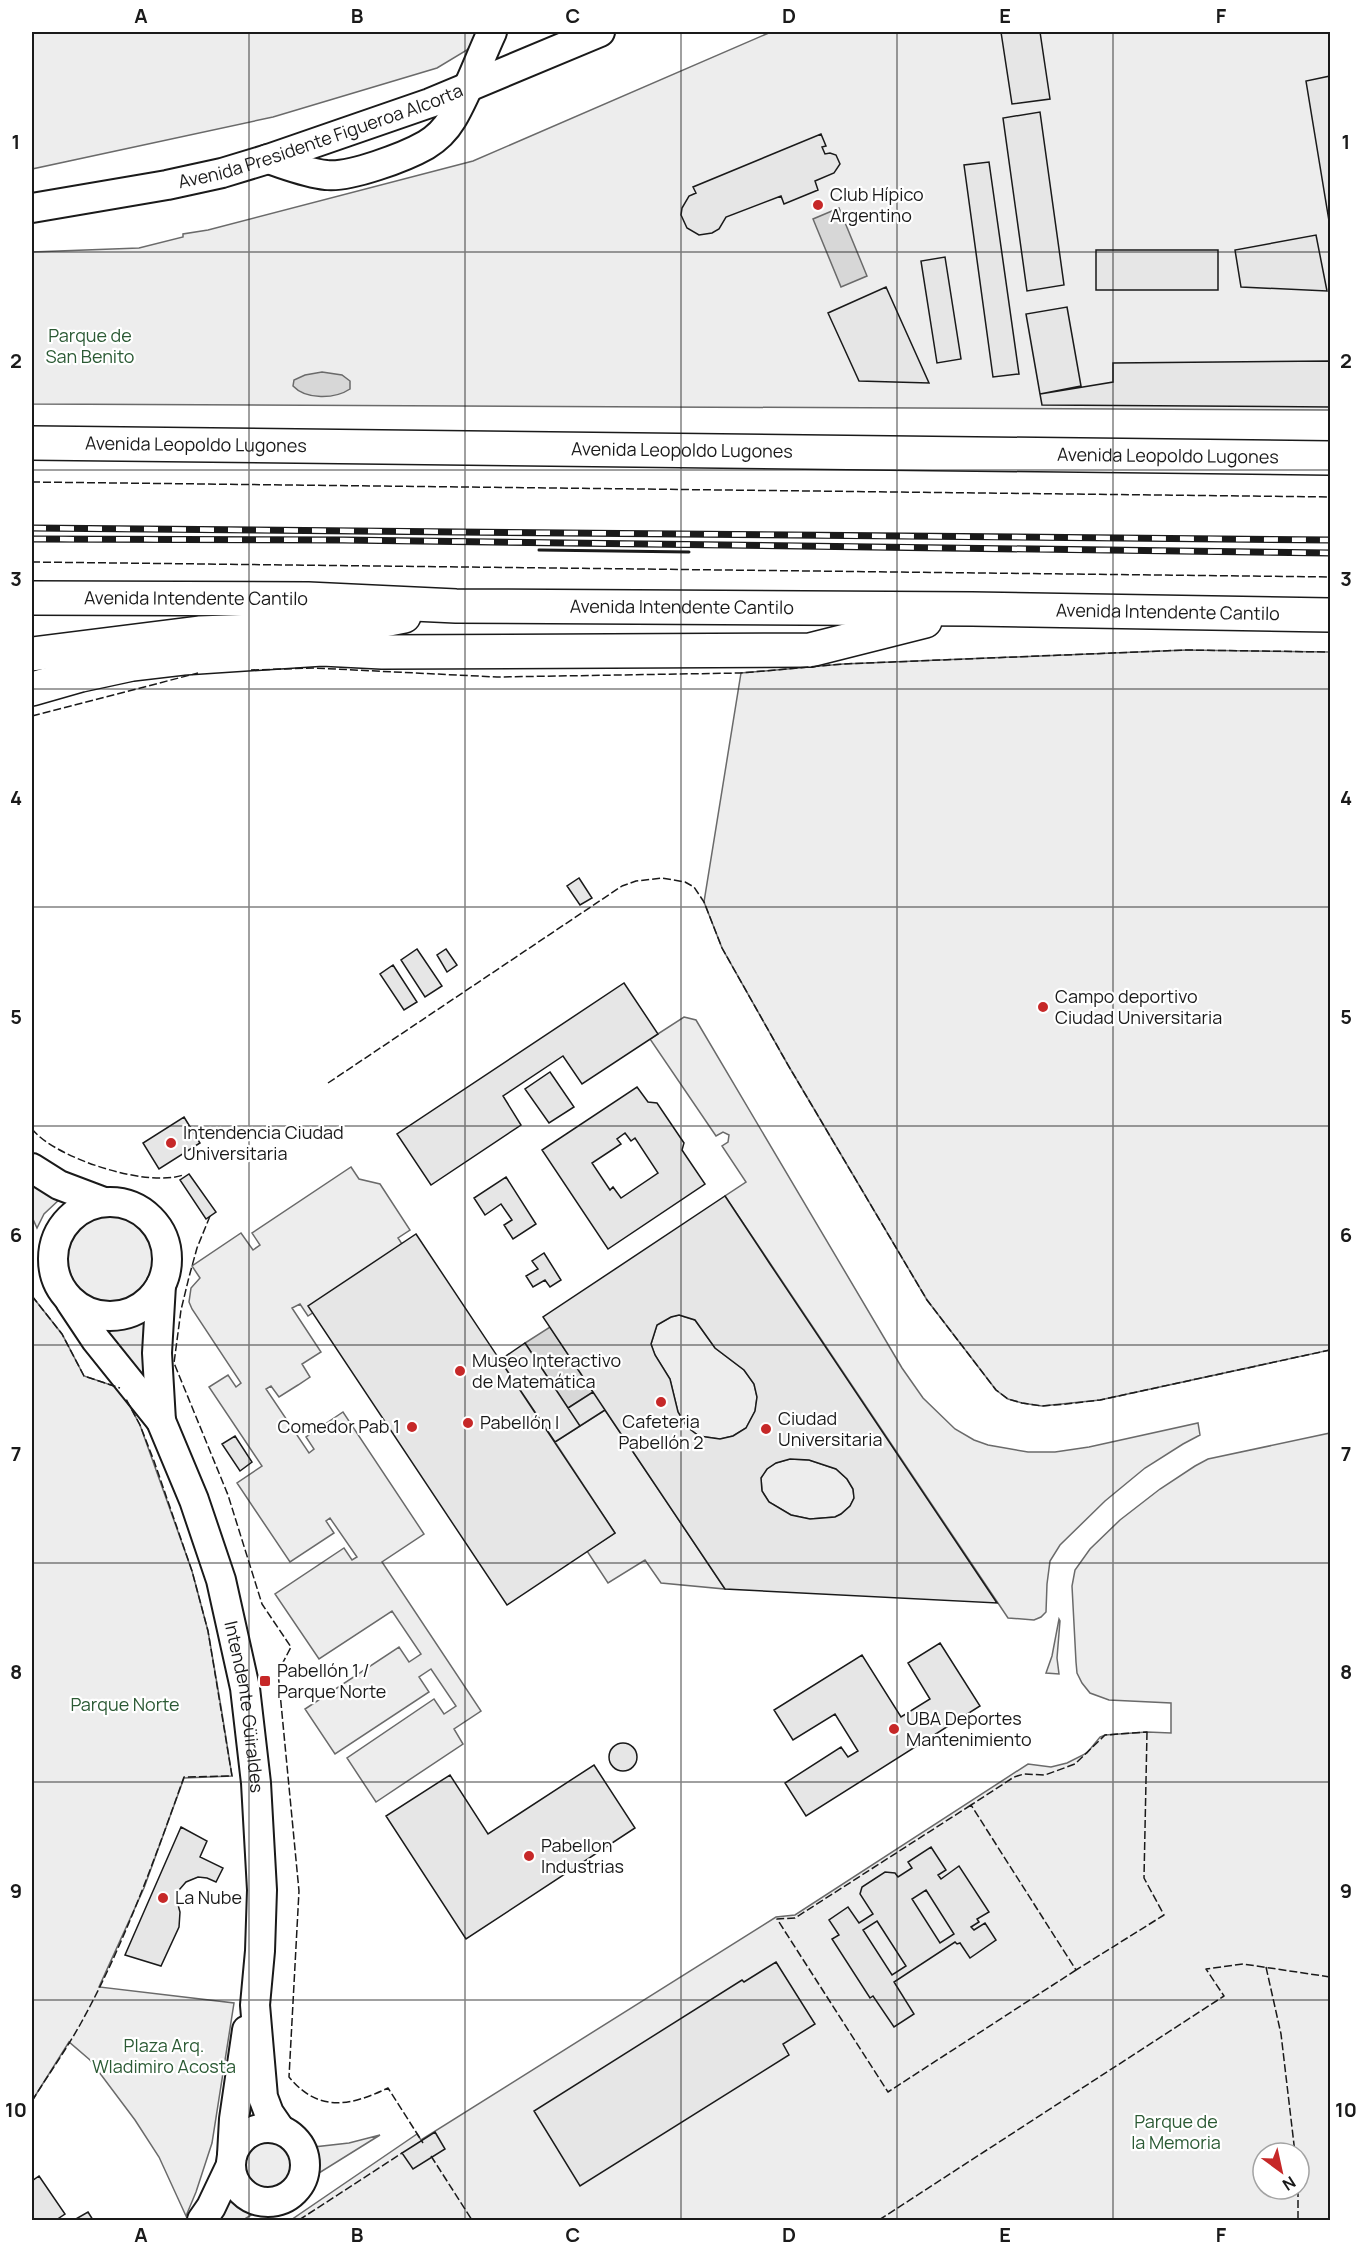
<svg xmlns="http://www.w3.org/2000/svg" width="1362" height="2252" viewBox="0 0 1362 2252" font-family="Manrope,sans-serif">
<rect width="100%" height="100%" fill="#fff"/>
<path fill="#ededed" stroke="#6a6a6a" stroke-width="1.5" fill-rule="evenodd" d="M32,32H482L467,50L437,68L273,117L32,169Z
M771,32H1330V410L32,404V252L139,248L183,237V234L208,230L473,161Z
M1186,650L1330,652V1350L1100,1400L1042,1406L1022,1403L1008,1399L996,1390L927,1300L788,1065L722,948L704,902L741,673L843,664Z
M684,1017L696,1020L902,1368L923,1398L955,1429L974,1440L988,1445L1028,1452H1055L1089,1447L1198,1423L1200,1435L1183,1444L1145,1468L1105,1501L1060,1545L1050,1561L1047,1584L1046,1612L1041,1617L1034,1620L1008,1618L725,1196L746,1182L722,1146L728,1142L729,1135L723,1132L716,1136L650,1039Z
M351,1167L359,1179L380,1184L410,1230L398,1238L406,1250L308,1316L300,1304L292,1308L321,1352L302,1364L310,1377L298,1385L279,1397L271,1386L266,1389L309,1453L314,1449L306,1437L343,1412L424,1534L382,1562L481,1711L454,1729L463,1744L376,1802L347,1758L434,1699L444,1714L456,1706L431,1669L419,1677L429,1692L335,1754L305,1709L399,1647L409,1662L421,1654L392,1611L319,1659L275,1594L344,1548L352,1560L357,1557L330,1518L326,1521L334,1533L290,1562L237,1483L262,1466L209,1387L228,1375L236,1387L241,1383L192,1309L189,1302L191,1288L200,1278L192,1266L241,1233L253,1250L260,1245L252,1233Z
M32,1184L61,1198L44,1214L37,1228L32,1217Z
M68 1259a43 43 0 1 1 86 0a43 43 0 1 1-86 0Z
M32,1296L62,1334L84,1376L120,1388L140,1425L192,1571L208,1631L221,1707L232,1776L184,1778L144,1888L99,1987L234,2003L212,2143L196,2192L186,2216L159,2157L135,2120L90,2060L69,2042L32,2101Z
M679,1315L695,1320L715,1348L744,1370L754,1384L757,1397L755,1411L746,1428L733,1436L720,1439L699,1436L687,1427L678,1412L670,1379L655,1355L651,1344L657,1325L671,1317Z
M147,1318L145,1382L108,1331L139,1324Z
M605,1410L725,1589L661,1583L645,1560L608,1583L587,1551L615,1533L555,1442Z
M1330,1433V2220H291L417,2134L421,2140L776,1917L795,1915L1028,1764L1051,1767L1067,1763L1087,1753L1100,1737L1105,1735L1147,1732L1171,1733V1703L1109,1700L1090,1693L1082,1683L1077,1673L1076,1662L1072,1586L1075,1570L1090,1549L1120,1520L1160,1489L1195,1466L1208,1459ZM1263,2153H1299V2189H1263Z
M790,1459L809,1460L836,1469L847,1479L853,1489L854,1498L850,1506L841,1514L835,1517L810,1519L791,1515L769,1502L762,1491L761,1478L767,1469L776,1463Z
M1059,1619L1060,1621L1057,1658L1059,1674L1046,1673L1052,1656Z
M380,2135L319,2173L314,2147L349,2143Z
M242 2166a27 27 0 1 1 54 0a27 27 0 1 1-54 0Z
M228,2196L239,2206L253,2214L243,2220H214Z"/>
<path fill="#d7d7d7" stroke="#6a6a6a" stroke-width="1.5" d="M839,208L867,276L841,287L813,219Z
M322,372L342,375L350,381V389C335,399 306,400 293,386L294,380L305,375Z
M550,1327L593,1392L568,1408L525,1343Z"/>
<path fill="#e6e6e6" stroke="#1a1a1a" stroke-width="1.5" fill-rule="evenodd" d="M1001,32H1040L1050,99L1012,104Z
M1330,76V227L1306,81Z
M1040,112L1064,285L1027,291L1003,118Z
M821,134L826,146L822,147L825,154L830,153L836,155L840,164L834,173L815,181L818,190L784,204L781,196L726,217L719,229L712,233L699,235L687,228L681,215L682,208L689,196L696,193L693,187Z
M989,162L1019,374L993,377L964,165Z
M1316,235L1327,291L1241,287L1235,250Z
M1096,250H1218V290H1096Z
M945,257L961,359L937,363L921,261Z
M886,287L929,383L859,381L828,313Z
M1067,307L1081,386L1040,394L1026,314Z
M1330,361V407L1042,405L1040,394L1113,382V363Z
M579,878L592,898L580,905L567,886Z
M417,949L442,986L425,997L401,960Z
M446,949L457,965L447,972L437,955Z
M393,965L417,1002L404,1010L380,974Z
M624,983L658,1034L582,1084L563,1056L503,1096L521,1125L431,1185L397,1134Z
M550,1072L574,1107L549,1123L525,1089Z
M637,1087L648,1102L657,1103L684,1143L682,1150L705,1184L608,1249L542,1150ZM625,1133L631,1141L635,1138L658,1173L621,1198L613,1187L610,1190L592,1163L621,1144L617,1139Z
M184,1117L200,1143L159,1169L143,1143Z
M189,1174L216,1212L206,1219L180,1180Z
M506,1177L536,1224L513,1239L504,1225L512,1220L501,1204L485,1215L474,1198Z
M725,1196L770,1264L997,1603L725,1589L605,1410L543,1317ZM679,1315L695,1320L715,1348L744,1370L754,1384L757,1397L755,1411L746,1428L733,1436L720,1439L699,1436L687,1427L678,1412L670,1379L655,1355L651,1344L657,1325L671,1317ZM790,1459L809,1460L836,1469L847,1479L853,1489L854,1498L850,1506L841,1514L835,1517L810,1519L791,1515L769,1502L762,1491L761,1478L767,1469L776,1463Z
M416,1234L615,1533L507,1605L308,1306Z
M544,1253L561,1280L550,1287L545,1280L533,1287L526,1276L538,1269L532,1261Z
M525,1343L580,1426L555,1442L500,1360Z
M593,1392L605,1410L580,1426L568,1408Z
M235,1436L252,1462L240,1471L222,1444Z
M940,1643L980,1706L806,1816L785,1783L841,1747L848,1757L858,1751L835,1714L793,1740L774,1710L862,1655L901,1717L930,1699L908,1663Z
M609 1757a14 14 0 1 1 28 0a14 14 0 1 1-28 0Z
M594,1765L635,1828L466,1939L386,1816L450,1775L488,1834Z
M181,1827L207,1841L200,1857L223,1868L216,1882L207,1878L198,1877L186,1882L179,1890L177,1901L180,1912L179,1927L161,1966L125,1955Z
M931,1847L946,1870L938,1875L941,1879L959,1866L989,1912L977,1919L979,1922L971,1927L974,1930L985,1923L996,1940L970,1958L960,1943L957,1944L955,1942L894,1982L914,2014L894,2027L873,1996L870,1998L832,1939L839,1935L829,1920L848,1907L859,1923L873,1914L860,1894L862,1887L885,1872L895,1873L898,1877L912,1868L908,1862ZM926,1890L954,1934L940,1943L912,1899ZM877,1921L906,1966L892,1975L863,1930Z
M776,1962L815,2024L783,2044L789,2055L580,2186L534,2111L742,1980L744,1982Z
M435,2132L445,2149L413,2169L402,2153Z
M39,2176L65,2214L56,2220H32V2181Z
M88,2212L93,2220H74Z"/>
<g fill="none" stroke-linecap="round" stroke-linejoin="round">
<g stroke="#1a1a1a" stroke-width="32">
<g id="major">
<path d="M268,159C287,165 306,173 326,175C349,178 405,157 426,145C436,139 446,129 452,119C468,92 479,60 492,32"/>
<path id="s1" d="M32,208L167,185L222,173L268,159L430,103L600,32"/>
<path d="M32,1168L59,1185L104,1202"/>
<circle cx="110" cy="1259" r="57"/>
<path id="s2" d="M70,1301L96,1340L161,1421L194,1500L221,1580L245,1688L256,1783L262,1890L260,1951L255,2005L263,2097L269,2113L280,2129"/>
<path d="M161,1421L157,1353L161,1285"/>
<circle cx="268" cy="2165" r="37"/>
<path d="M232,2155L234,2119L247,2030"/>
<path d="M202,2220L211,2207L230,2167"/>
</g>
</g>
<g stroke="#1a1a1a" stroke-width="36">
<g id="highway">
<path id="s3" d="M32,443L1330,458"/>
<path id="s4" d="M32,598L308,599L456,606L972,609L1330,615"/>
<path d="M32,654L199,633L343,628L404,616"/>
<path d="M32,689L81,675L132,664L183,658L322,649L382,652L810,650L925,621"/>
</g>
</g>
<use href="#major" stroke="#fff" stroke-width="28"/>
<use href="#highway" stroke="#fff" stroke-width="33"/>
<g stroke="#1a1a1a" stroke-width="7">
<path id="rail" d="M32,528L1330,540
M32,539L343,540L1330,553"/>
</g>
<use href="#rail" stroke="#fff" stroke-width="4.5" stroke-dasharray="14" stroke-linecap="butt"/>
<path stroke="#1a1a1a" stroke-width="1.5" stroke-dasharray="8 3" stroke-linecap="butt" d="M32,482L1330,497
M32,562L1330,577
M251,670L314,668L497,677L741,673L843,664L1186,650L1330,652
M32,716L198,673
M328,1083L622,886L636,881L662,878L685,882L694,887L704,902L722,948L788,1065L927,1300L996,1390L1008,1399L1022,1403L1042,1406L1066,1404L1100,1400L1330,1350
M32,1129C55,1158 147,1188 183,1175
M210,1216L197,1248L189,1277L181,1310L174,1363L228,1495L262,1604L291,1647L278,1672L299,1891L289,2077C319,2113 350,2106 388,2088L423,2143
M32,1296L62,1334L84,1376L120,1388
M1147,1732L1144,1878L1164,1915L1076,1970L971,1805L1014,1777L1024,1774L1045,1775L1075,1764L1105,1735Z
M971,1805L795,1918L777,1919L888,2092L1076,1970
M1266,1967L1281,2034L1295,2153
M32,2101C48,2075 66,2050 81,2023C124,1945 154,1861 184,1777L232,1776L208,1631L192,1571L154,1461L140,1425L126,1399
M431,2156L472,2220
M1298,2189V2220
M299,2220L402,2153
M879,2220L1224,1996L1206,1969L1243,1964L1330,1977"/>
<path stroke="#1a1a1a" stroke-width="3" d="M539,550L689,552"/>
</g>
<path fill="none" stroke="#1a1a1a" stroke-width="1.5" stroke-opacity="0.55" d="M249,32V2220M465,32V2220M681,32V2220M897,32V2220M1113,32V2220M32,252H1330M32,470H1330M32,689H1330M32,907H1330M32,1126H1330M32,1345H1330M32,1563H1330M32,1782H1330M32,2000H1330"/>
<g fill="#c62828" stroke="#fff" stroke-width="2">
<circle cx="818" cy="205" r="6"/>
<circle cx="1043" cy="1007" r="6"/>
<circle cx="171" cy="1143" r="6"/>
<circle cx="460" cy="1371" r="6"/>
<circle cx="661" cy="1402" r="6"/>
<circle cx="468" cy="1423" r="6"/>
<circle cx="412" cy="1427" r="6"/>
<circle cx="766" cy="1429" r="6"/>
<rect x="259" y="1675" width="12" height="12" rx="3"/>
<circle cx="894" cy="1729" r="6"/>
<circle cx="529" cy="1856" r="6"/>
<circle cx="163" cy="1898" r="6"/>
</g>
<g text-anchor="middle" stroke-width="4.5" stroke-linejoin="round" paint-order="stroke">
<g font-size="18" fill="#1a1a1a" stroke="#fff">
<text dy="6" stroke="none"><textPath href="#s1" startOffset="298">Avenida Presidente Figueroa Alcorta</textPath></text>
<text dy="6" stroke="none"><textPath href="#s3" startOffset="164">Avenida Leopoldo Lugones</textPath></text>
<text dy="6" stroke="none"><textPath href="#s3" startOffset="650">Avenida Leopoldo Lugones</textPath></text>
<text dy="6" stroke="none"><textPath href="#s3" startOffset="1136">Avenida Leopoldo Lugones</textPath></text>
<text dy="6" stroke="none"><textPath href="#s4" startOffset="164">Avenida Intendente Cantilo</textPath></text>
<text dy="6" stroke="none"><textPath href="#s4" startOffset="650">Avenida Intendente Cantilo</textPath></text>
<text dy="6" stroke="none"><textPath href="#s4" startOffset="1136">Avenida Intendente Cantilo</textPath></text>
<text dy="6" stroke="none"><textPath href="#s2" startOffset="450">Intendente Güiraldes</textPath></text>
</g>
<g font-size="18" fill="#1a1a1a" stroke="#fff" text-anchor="start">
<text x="830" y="201">Club Hípico<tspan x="830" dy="21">Argentino</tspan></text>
<text x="1055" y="1003">Campo deportivo<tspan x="1055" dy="21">Ciudad Universitaria</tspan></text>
<text x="183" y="1139">Intendencia Ciudad<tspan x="183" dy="21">Universitaria</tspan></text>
<text x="472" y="1367">Museo Interactivo<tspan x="472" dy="21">de Matemática</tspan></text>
<text x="778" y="1425">Ciudad<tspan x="778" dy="21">Universitaria</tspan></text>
<text x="661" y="1428" text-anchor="middle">Cafeteria<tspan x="661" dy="21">Pabellón 2</tspan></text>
<text x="480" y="1429">Pabellón I</text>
<text x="400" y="1433" text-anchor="end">Comedor Pab 1</text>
<text x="277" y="1677">Pabellón 1 /<tspan x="277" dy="21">Parque Norte</tspan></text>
<text x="906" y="1725">UBA Deportes<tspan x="906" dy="21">Mantenimiento</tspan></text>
<text x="541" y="1852">Pabellon<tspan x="541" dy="21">Industrias</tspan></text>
<text x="175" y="1904">La Nube</text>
</g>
<g font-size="18" fill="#2b5a34" stroke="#fff">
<text x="90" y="342">Parque de<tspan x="90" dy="21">San Benito</tspan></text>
<text x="125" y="1711">Parque Norte</text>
<text x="164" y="2052">Plaza Arq.<tspan x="164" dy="21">Wladimiro Acosta</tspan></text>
<text x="1176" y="2128">Parque de<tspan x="1176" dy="21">la Memoria</tspan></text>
</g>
</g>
<rect width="1362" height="2252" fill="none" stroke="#ffffff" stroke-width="66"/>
<g transform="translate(1281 2171) rotate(147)"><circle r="28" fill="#ffffff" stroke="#a3a3a3" stroke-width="1.5"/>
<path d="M0-4.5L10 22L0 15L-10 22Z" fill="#c62828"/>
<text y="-9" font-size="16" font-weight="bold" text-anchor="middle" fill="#1a1a1a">N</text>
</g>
<rect x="33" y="33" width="1296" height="2186" fill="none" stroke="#1a1a1a" stroke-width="2"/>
<g font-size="20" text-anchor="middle" font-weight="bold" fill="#1a1a1a">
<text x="141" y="23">A</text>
<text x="357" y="23">B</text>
<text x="573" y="23">C</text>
<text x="789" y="23">D</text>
<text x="1005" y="23">E</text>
<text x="1221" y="23">F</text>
<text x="16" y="149">1</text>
<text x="1346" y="149">1</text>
<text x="16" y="368">2</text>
<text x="1346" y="368">2</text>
<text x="16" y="586">3</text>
<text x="1346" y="586">3</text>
<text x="16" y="805">4</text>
<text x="1346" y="805">4</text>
<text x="16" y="1024">5</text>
<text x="1346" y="1024">5</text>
<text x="16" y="1242">6</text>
<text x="1346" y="1242">6</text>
<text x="16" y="1461">7</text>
<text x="1346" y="1461">7</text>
<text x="16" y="1679">8</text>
<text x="1346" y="1679">8</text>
<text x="16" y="1898">9</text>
<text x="1346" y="1898">9</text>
<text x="16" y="2117">10</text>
<text x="1346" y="2117">10</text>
<text x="141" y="2242">A</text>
<text x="357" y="2242">B</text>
<text x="573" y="2242">C</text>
<text x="789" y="2242">D</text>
<text x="1005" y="2242">E</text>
<text x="1221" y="2242">F</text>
</g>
</svg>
